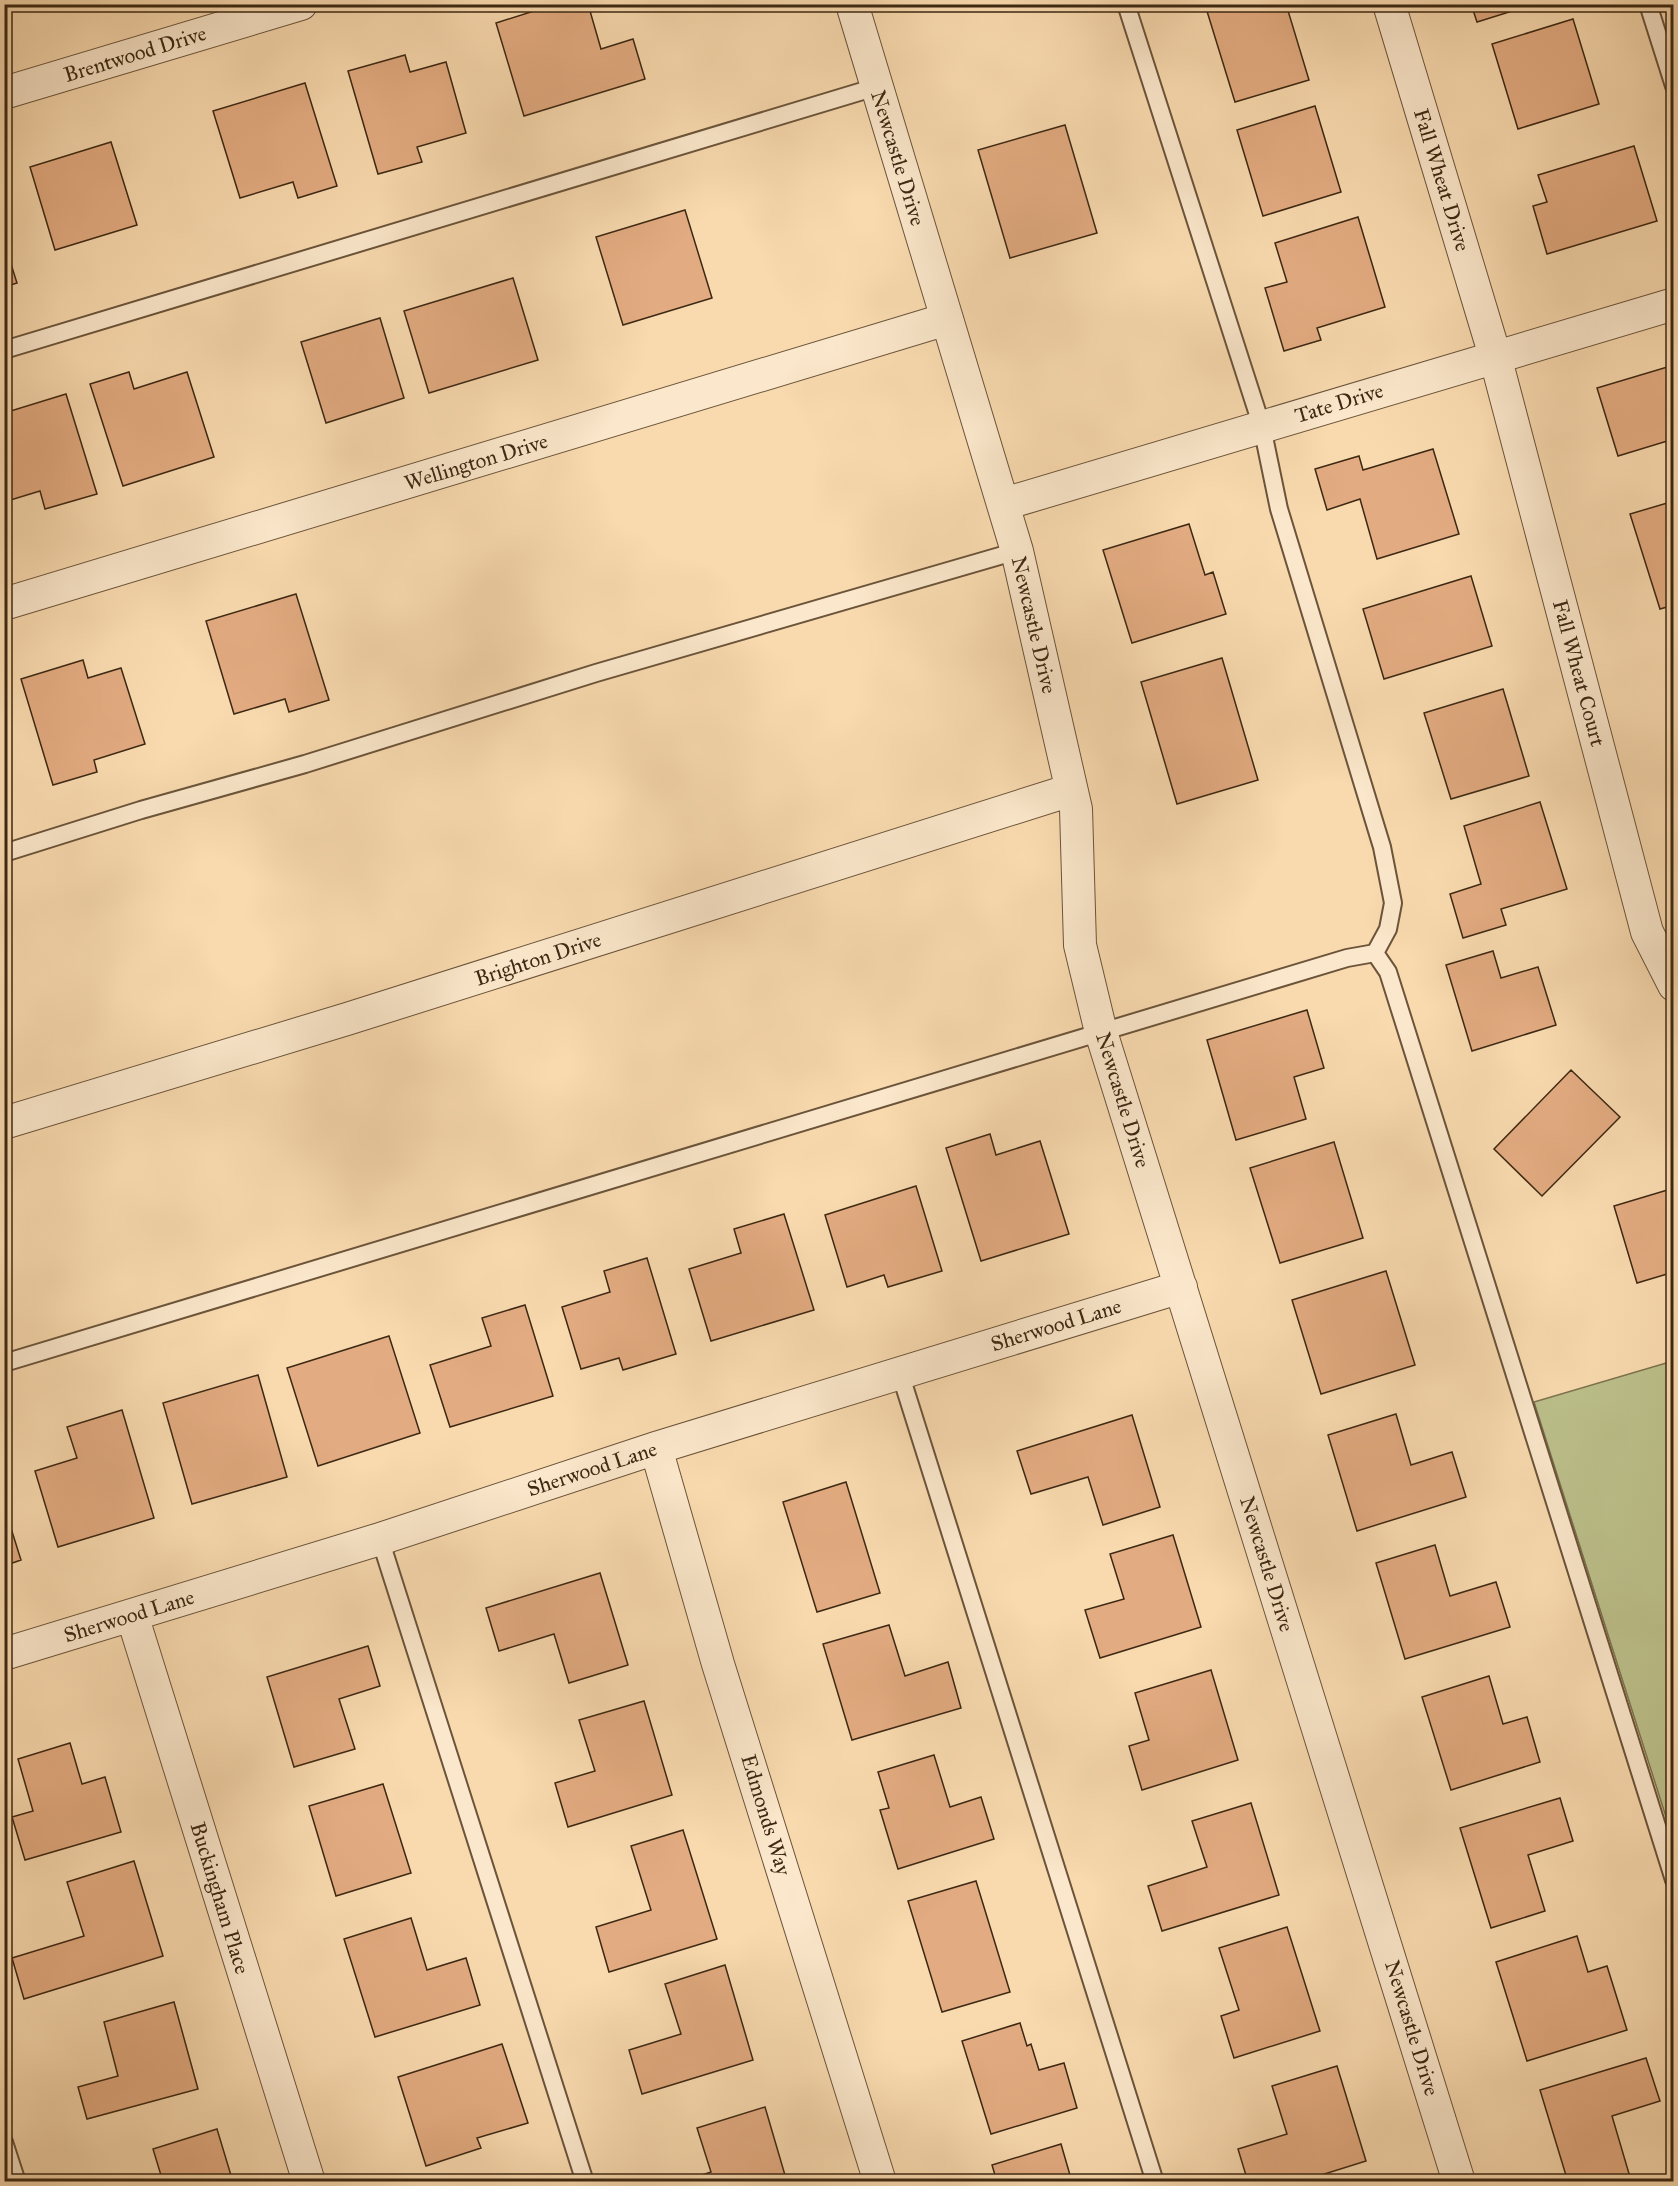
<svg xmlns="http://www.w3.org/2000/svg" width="1678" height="2186" viewBox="0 0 1678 2186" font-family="'IM FELL Great Primer',serif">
<rect width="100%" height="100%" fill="#f9daaf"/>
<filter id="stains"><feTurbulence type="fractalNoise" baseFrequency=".00333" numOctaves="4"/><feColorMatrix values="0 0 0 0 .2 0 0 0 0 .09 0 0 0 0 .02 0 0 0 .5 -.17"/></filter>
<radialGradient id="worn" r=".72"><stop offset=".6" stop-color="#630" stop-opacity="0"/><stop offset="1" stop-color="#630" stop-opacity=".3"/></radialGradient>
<path fill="#bcc08b" stroke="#7c744f" stroke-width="1.5" d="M1673,1361H1674L1673,1839L1534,1402Z"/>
<path fill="#e3ab81" stroke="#3c2813" stroke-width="1.5" d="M4,4H26L27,7L4,13Z
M556,4H588L601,49L633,39L645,79L524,116L496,23Z
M1218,4H1286L1309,80L1235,102L1206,8Z
M1471,4H1535L1477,22Z
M1573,19L1599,104L1518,129L1492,44Z
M405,55L410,72L446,62L466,133L417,147L422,162L378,174L348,71Z
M305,83L337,186L298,198L293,182L240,198L213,111Z
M1315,106L1341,192L1263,216L1237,130Z
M1065,125L1097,233L1010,258L978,150Z
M111,142L137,225L55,250L30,167Z
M1634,146L1657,221L1547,254L1533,206L1547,202L1538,175Z
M685,210L712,298L623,325L596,237Z
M1358,217L1385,307L1317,328L1321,340L1284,351L1265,288L1287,282L1275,243Z
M4,242L17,283L4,287Z
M513,278L538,360L429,393L404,311Z
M380,318L404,398L326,423L301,342Z
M1674,365V439L1618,456L1597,388Z
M129,372L134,389L187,372L214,457L123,486L90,384Z
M66,394L97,494L45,509L40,491L4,502V413Z
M1433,449L1459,534L1377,559L1360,499L1327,510L1315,469L1359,456L1363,470Z
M1674,501V605L1660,609L1630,514Z
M1189,524L1205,575L1213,572L1226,614L1132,643L1103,550Z
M1471,576L1492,646L1384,679L1363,609Z
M296,594L329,700L289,712L285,699L234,714L206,621Z
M1222,658L1258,780L1177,804L1141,682Z
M83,660L88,678L121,668L145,744L94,760L97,772L53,785L21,679Z
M1503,689L1529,776L1451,799L1424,713Z
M1540,802L1567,889L1501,909L1506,925L1463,938L1450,894L1481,884L1464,826Z
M1493,951L1501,978L1538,967L1556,1025L1472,1051L1446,965Z
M1307,1010L1324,1068L1294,1077L1306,1119L1236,1140L1207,1040Z
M1571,1070L1620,1117L1542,1196L1494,1149Z
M990,1134L996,1155L1040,1141L1069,1234L981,1261L946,1148Z
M1334,1142L1363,1238L1280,1263L1250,1168Z
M916,1186L942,1271L888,1287L884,1275L847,1287L825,1215Z
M1674,1188V1272L1637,1283L1614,1206Z
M784,1214L814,1310L711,1341L689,1269L741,1253L734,1229Z
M647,1258L676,1354L623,1370L619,1358L581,1369L562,1307L610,1292L604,1271Z
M1386,1271L1415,1365L1321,1394L1292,1300Z
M525,1305L553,1396L450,1427L430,1365L491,1346L482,1318Z
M389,1336L420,1433L318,1466L287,1368Z
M258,1375L287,1477L192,1504L163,1403Z
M122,1410L154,1518L58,1547L35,1471L77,1458L67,1427Z
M1396,1414L1411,1465L1452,1452L1466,1497L1357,1531L1328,1435Z
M1132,1415L1160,1507L1103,1525L1088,1477L1031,1494L1017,1451Z
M846,1482L880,1593L817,1612L783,1502Z
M4,1506L21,1560L4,1566Z
M1173,1535L1201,1627L1100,1658L1085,1610L1124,1599L1110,1554Z
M1435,1545L1450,1596L1496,1582L1510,1627L1405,1659L1376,1563Z
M600,1573L628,1665L569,1683L554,1634L499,1651L486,1608Z
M889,1625L905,1676L948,1662L961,1708L852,1740L823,1644Z
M368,1646L380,1686L339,1699L355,1749L294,1767L267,1677Z
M1211,1670L1238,1760L1142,1790L1129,1746L1149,1740L1135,1693Z
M1489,1676L1503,1724L1527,1717L1540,1762L1451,1790L1422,1697Z
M644,1701L672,1795L568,1827L555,1783L595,1771L579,1720Z
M70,1743L82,1784L105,1777L121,1832L25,1860L12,1817L33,1811L18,1759Z
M934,1755L950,1807L981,1797L994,1839L898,1869L880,1810L889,1808L878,1772Z
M383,1784L411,1873L336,1896L309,1806Z
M1560,1798L1573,1841L1528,1855L1545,1911L1491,1928L1460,1828Z
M1251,1803L1279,1895L1162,1931L1148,1886L1207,1867L1192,1821Z
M683,1830L717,1939L609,1972L596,1927L651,1910L631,1846Z
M134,1861L163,1956L24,1999L12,1958L84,1936L67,1882Z
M976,1881L1010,1992L942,2012L908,1901Z
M411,1918L427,1970L466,1958L480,2005L375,2037L344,1939Z
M1287,1927L1320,2031L1234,2058L1221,2016L1239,2010L1219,1948Z
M1577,1936L1588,1972L1607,1966L1627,2030L1527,2061L1496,1962Z
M725,1965L753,2060L642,2094L629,2050L681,2034L665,1984Z
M174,2002L198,2089L87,2119L78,2087L118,2076L104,2022Z
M1020,2023L1027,2046L1031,2044L1039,2070L1064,2063L1077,2108L991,2134L962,2041Z
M502,2044L528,2123L477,2138L481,2148L426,2166L398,2077Z
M1646,2058L1660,2101L1612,2116L1630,2177L1617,2182H1568L1540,2090Z
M1337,2066L1366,2161L1299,2182H1248L1238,2149L1287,2134L1272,2086Z
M765,2107L787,2182H681L711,2172L697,2128Z
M217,2129L233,2182H163L153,2149Z
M1061,2144L1072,2182H997L992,2165Z"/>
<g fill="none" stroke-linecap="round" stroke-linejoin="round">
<g stroke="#6b543a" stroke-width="20">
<path id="service" d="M1126,4L1262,427L1279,509L1382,847L1393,903L1388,929L1375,953
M1648,4L1674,86
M4,350L876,87
M4,853L141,810L305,764L596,673L1017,551
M4,1363L1347,958L1375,953L1388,972L1674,1880
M900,1373L1155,2182
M380,1539L585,2182
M4,2142L17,2182"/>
</g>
<g stroke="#6b543a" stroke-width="34">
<path id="minor" d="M852,4L1017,551L1076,809L1080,945L1101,1032L1459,2182
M1389,4L1495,356L1647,932L1674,985
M4,93L301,4
M1004,504L1674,304
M4,604L947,319
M4,1123L347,1019L1071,790
M656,1448L718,1664L880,2182
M132,1615L309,2182
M4,1654L380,1539L656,1448L1181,1287"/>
</g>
<use href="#service" stroke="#fbe7cb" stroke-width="16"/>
<use href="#minor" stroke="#fbe7cb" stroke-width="32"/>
</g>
<g text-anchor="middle" stroke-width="4.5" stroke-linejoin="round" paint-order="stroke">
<g font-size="21" fill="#3c2813" stroke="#fbe7cb">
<text transform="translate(135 54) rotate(-17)" y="7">Brentwood Drive</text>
<text transform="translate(898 158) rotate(73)" y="7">Newcastle Drive</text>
<text transform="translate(1442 180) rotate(73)" y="7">Fall Wheat Drive</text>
<text transform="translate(1339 403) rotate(-17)" y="7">Tate Drive</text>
<text transform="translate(476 462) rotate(-17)" y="7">Wellington Drive</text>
<text transform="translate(1034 625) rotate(77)" y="7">Newcastle Drive</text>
<text transform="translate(1579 673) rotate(75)" y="7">Fall Wheat Court</text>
<text transform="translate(538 959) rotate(-18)" y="7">Brighton Drive</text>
<text transform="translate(1123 1100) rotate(73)" y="7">Newcastle Drive</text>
<text transform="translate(1056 1325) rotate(-17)" y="7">Sherwood Lane</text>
<text transform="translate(592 1469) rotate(-18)" y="7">Sherwood Lane</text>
<text transform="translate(1267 1564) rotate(73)" y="7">Newcastle Drive</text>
<text transform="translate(129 1616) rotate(-17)" y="7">Sherwood Lane</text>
<text transform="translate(766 1815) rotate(73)" y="7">Edmonds Way</text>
<text transform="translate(220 1898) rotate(73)" y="7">Buckingham Place</text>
<text transform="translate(1412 2028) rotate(73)" y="7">Newcastle Drive</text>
</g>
</g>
<rect width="1678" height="2186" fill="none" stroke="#f9daaf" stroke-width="24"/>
<rect x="6" y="6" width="1666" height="2174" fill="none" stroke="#3c2813" stroke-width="3"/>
<rect x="12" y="12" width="1654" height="2162" fill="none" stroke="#3c2813" stroke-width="1.5"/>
<rect width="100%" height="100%" filter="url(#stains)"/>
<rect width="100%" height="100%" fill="url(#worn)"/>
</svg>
